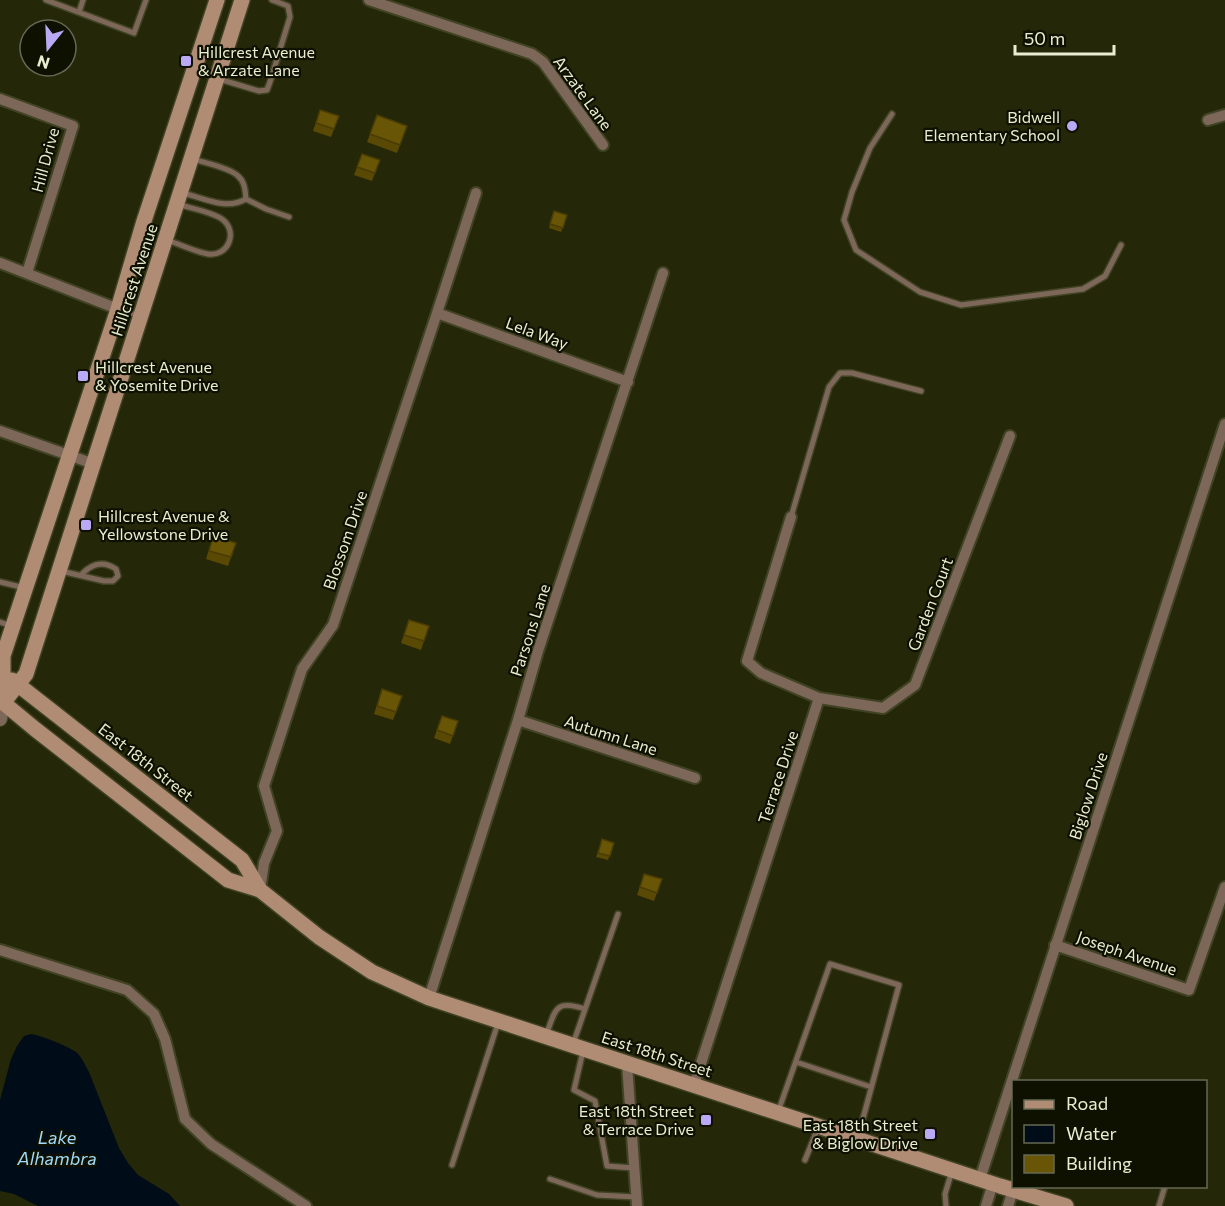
<svg xmlns="http://www.w3.org/2000/svg" width="1225" height="1206" viewBox="0 0 1225 1206" font-family="Commissioner,sans-serif">
<rect width="100%" height="100%" fill="#252709"/>
<path fill="#000c17" d="M31,1034C43,1036 65,1045 76,1052C82,1057 85,1065 89,1072L119,1148L128,1163L138,1175L169,1194L180,1206H38L14,1194L0,1191V1100L11,1059L17,1046L24,1036Z"/>
<g fill="none" stroke-linecap="round" stroke-linejoin="round">
<g stroke="#414325" stroke-width="8">
<path id="service" d="M46,0L134,33L146,0
M79,12L83,0
M219,79L259,91L267,90L270,82L290,17L288,6L272,0
M892,114L870,148L852,192L844,220L856,250L920,292L961,305L1083,289L1105,276L1121,245
M182,193C203,197 225,211 246,199C245,190 245,182 238,176C231,168 203,162 192,159
M246,199L266,209L289,217
M167,240C179,244 196,252 208,254C228,257 239,232 222,219C212,212 190,208 177,204
M120,309L139,316
M791,517L829,387L840,373H852L921,391
M61,571L104,581H113L118,576L116,569C102,560 91,564 81,575
M0,582L25,588
M0,622L12,626
M546,1035C556,1009 555,999 585,1009
M573,1044L618,914
M583,1051L574,1090L595,1101L607,1166L634,1168
M796,1062L871,1087
M778,1112L830,964L899,985L858,1137
M805,1160L818,1128
M452,1165L498,1023
M550,1179L597,1195L636,1197
M946,1206L945,1194L952,1171
M1159,1206L1165,1186"/>
</g>
<g stroke="#414325" stroke-width="14">
<path id="minor" d="M369,0L532,54L543,62L603,145
M0,99L73,126L27,273
M1208,120L1225,115
M0,263L118,309
M437,313L628,382
M0,431L94,464
M819,698L883,708L915,685L1010,436
M518,720L695,778
M260,890L264,863L277,831L264,786L302,669L333,625L437,313L476,193
M1055,945L1189,990L1225,887
M0,950L127,990L154,1014L165,1039L185,1119L211,1144L306,1206
M429,998L518,720L538,651L663,273
M627,1064L637,1206
M694,1085L819,698L761,673L747,661L791,517
M980,1179L1225,424
M986,1206L993,1183
M1008,1206L1013,1190"/>
</g>
<g stroke="#414325" stroke-width="16">
<path id="tertiary" d="M0,719L3,703"/>
</g>
<g stroke="#414325" stroke-width="18">
<path id="secondary" d="M12,680L242,860L260,890
M0,700L35,729L228,880L260,890L319,937L372,972L429,998L1000,1186L1066,1206
M3,703L26,674L242,0
M3,703V656L118,309L144,221L217,0"/>
</g>
<use href="#service" stroke="#7d6759" stroke-width="5"/>
<use href="#minor" stroke="#7d6759" stroke-width="10"/>
<use href="#tertiary" stroke="#7d6759" stroke-width="14"/>
<use href="#secondary" stroke="#b08c75" stroke-width="15"/>
</g>
<path fill="#594905" d="M320,110L339,116L331,137L313,131Z
M377,115L407,126L397,153L367,142Z
M362,154L380,160L372,181L354,175Z
M554,211L567,215L561,232L549,228Z
M213,536L236,543L228,566L206,559Z
M409,620L429,626L421,650L401,643Z
M382,689L402,696L393,720L374,714Z
M442,716L458,721L450,744L434,738Z
M602,839L614,843L608,860L596,857Z
M644,874L662,879L654,901L637,895Z"/>
<path fill="#685506" stroke="#493c04" stroke-width="1.5" d="M320,110L339,116L334,129L316,123Z
M377,115L407,126L400,145L370,134Z
M362,154L380,160L375,173L357,167Z
M554,211L567,215L563,228L550,224Z
M213,536L236,543L231,557L209,551Z
M409,620L429,626L424,641L404,635Z
M382,689L402,696L396,712L377,706Z
M442,716L458,721L453,736L437,730Z
M602,839L614,843L610,856L598,853Z
M644,874L662,879L657,893L640,887Z"/>
<g fill="#baaaf6" stroke="#0e1000" stroke-width="2">
<rect x="180" y="55" width="12" height="12" rx="3"/>
<circle cx="1072" cy="126" r="6"/>
<rect x="77" y="370" width="12" height="12" rx="3"/>
<rect x="80" y="519" width="12" height="12" rx="3"/>
<rect x="700" y="1114" width="12" height="12" rx="3"/>
<rect x="924" y="1128" width="12" height="12" rx="3"/>
</g>
<g text-anchor="middle" stroke-width="4.5" stroke-linejoin="round" paint-order="stroke">
<g font-size="16" fill="#eaeed0" stroke="#0e1000" text-anchor="start">
<text x="198" y="58">Hillcrest Avenue<tspan x="198" dy="18">&amp; Arzate Lane</tspan></text>
<text x="1060" y="123" text-anchor="end">Bidwell<tspan x="1060" dy="18">Elementary School</tspan></text>
<text x="95" y="373">Hillcrest Avenue<tspan x="95" dy="18">&amp; Yosemite Drive</tspan></text>
<text x="98" y="522">Hillcrest Avenue &amp;<tspan x="98" dy="18">Yellowstone Drive</tspan></text>
<text x="694" y="1117" text-anchor="end">East 18th Street<tspan x="694" dy="18">&amp; Terrace Drive</tspan></text>
<text x="918" y="1131" text-anchor="end">East 18th Street<tspan x="918" dy="18">&amp; Biglow Drive</tspan></text>
</g>
<g font-size="16" fill="#eaeed0" stroke="#0e1000">
<text transform="translate(583 93) rotate(54)" y="6">Arzate Lane</text>
<text transform="translate(45 160) rotate(-75)" y="6">Hill Drive</text>
<text transform="translate(134 280) rotate(-72)" y="6">Hillcrest Avenue</text>
<text transform="translate(537 333) rotate(20)" y="6">Lela Way</text>
<text transform="translate(345 540) rotate(-71)" y="6">Blossom Drive</text>
<text transform="translate(930 604) rotate(-69)" y="6">Garden Court</text>
<text transform="translate(530 630) rotate(-72)" y="6">Parsons Lane</text>
<text transform="translate(611 735) rotate(18)" y="6">Autumn Lane</text>
<text transform="translate(146 762) rotate(38)" y="6">East 18th Street</text>
<text transform="translate(778 777) rotate(-72)" y="6">Terrace Drive</text>
<text transform="translate(1088 796) rotate(-72)" y="6">Biglow Drive</text>
<text transform="translate(1127 953) rotate(19)" y="6">Joseph Avenue</text>
<text transform="translate(657 1054) rotate(18)" y="6">East 18th Street</text>
</g>
<g font-size="18" font-style="italic" fill="#a1d9f9" stroke="#0e1000">
<text x="57" y="1144">Lake<tspan x="57" dy="21">Alhambra</tspan></text>
</g>
</g>
<rect x="1012" y="1080" width="195" height="108" fill="#0e1000" stroke="#666953" stroke-width="1.5"/>
<rect x="1024" y="1100" width="30" height="9" fill="#b08c75" stroke="#666953" stroke-width="1.5"/>
<text x="1066" y="1110" font-size="18" fill="#eaeed0">Road</text>
<rect x="1024" y="1125" width="30" height="18" fill="#000c17" stroke="#666953" stroke-width="1.5"/>
<text x="1066" y="1140" font-size="18" fill="#eaeed0">Water</text>
<rect x="1024" y="1155" width="30" height="18" fill="#685506" stroke="#666953" stroke-width="1.5"/>
<text x="1066" y="1170" font-size="18" fill="#eaeed0">Building</text>
<g transform="translate(48 48) rotate(198)"><circle r="28" fill="#0e1000" stroke="#666953" stroke-width="1.5"/>
<path d="M0-4.5L10 22L0 15L-10 22Z" fill="#baaaf6"/>
<text y="-9" font-size="16" font-weight="bold" text-anchor="middle" fill="#eaeed0">N</text>
</g>
<path d="M1015 45v9h99v-9" fill="none" stroke="#eaeed0" stroke-width="3"/>
<text x="1024" y="45" font-size="18" fill="#eaeed0" stroke="#0e1000" stroke-width="4.5" paint-order="stroke">50 m</text>
</svg>
